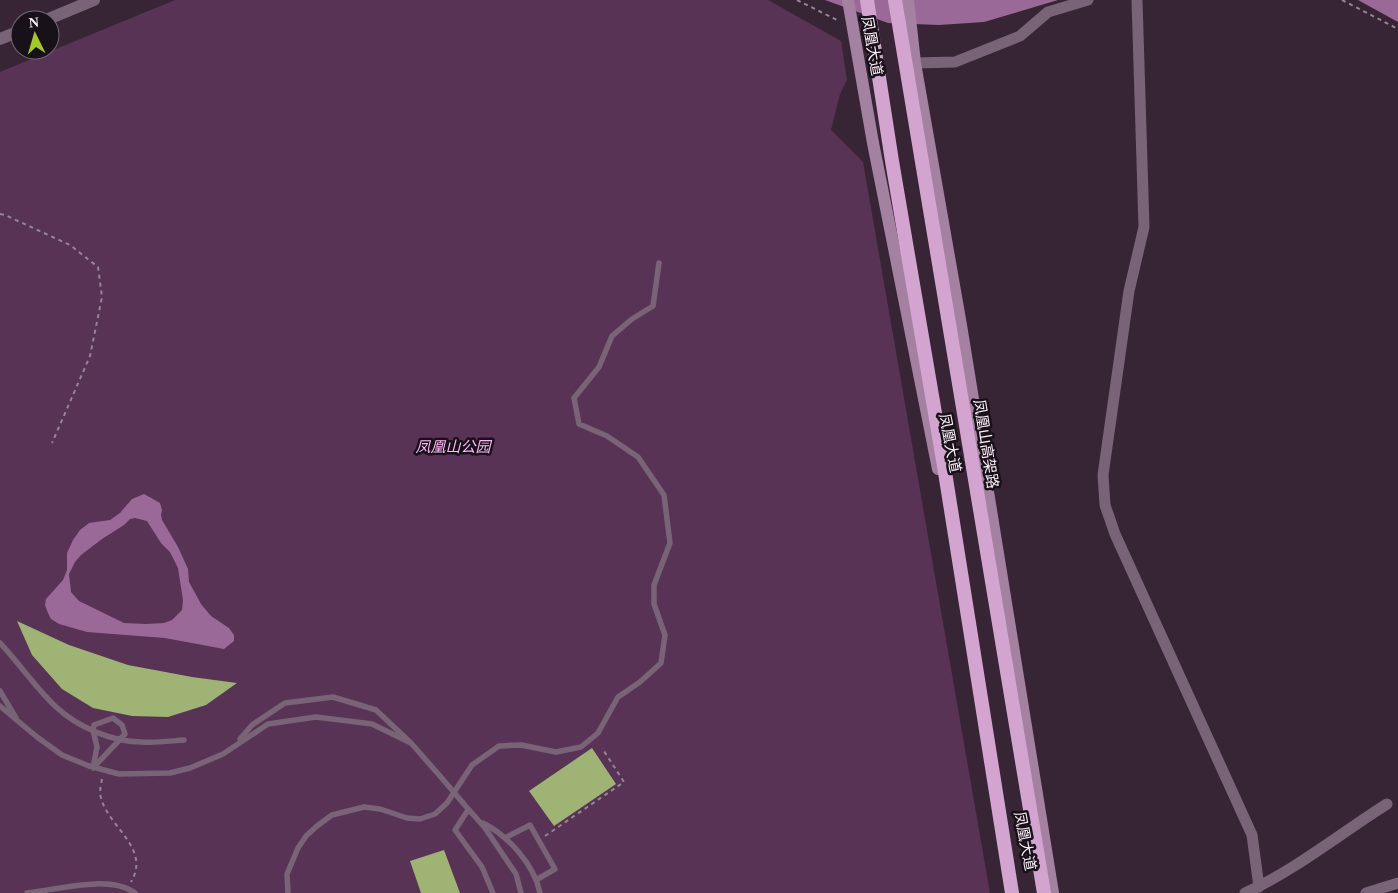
<svg xmlns="http://www.w3.org/2000/svg" width="1398" height="893" viewBox="0 0 1398 893" font-family="'Times New Roman','Noto Sans SC',serif">
<rect width="100%" height="100%" fill="#372535"/>
<path fill="#583356" d="M175,0H768L841,41L847,80L840,94L831,130L863,162L990,893H0V72Z"/>
<path fill="#9b6997" fill-rule="evenodd" d="M825,0H1058L984,22L939,25L888,23Z
M1358,0H1398V22Z
M144,494L160,503L162,510L161,515L162,520L178,547L188,569L189,582L201,604L211,616L229,628L234,635V641L224,649L165,638L87,632L59,624L51,619L48,613L45,605L46,599L63,580L67,570V553L73,540L80,530L89,523L110,520L120,513L132,499ZM135,518L147,521L161,543L170,552L178,568L183,600L182,610L172,620L164,623L146,624L124,623L79,601L71,592L69,574L75,562L81,555L102,539L124,525L130,519Z"/>
<path fill="#9eb374" d="M17,621L69,645L128,665L192,677L237,683L206,705L168,717L132,716L93,708L62,689L32,655Z
M592,748L616,784L554,826L529,791Z
M444,850L460,893H421L410,861Z"/>
<g fill="none" stroke-linecap="round" stroke-linejoin="round">
<path stroke="#958694" stroke-width="2" stroke-dasharray="4 4" stroke-linecap="butt" d="M797,0L839,21
M1342,0L1398,29
M0,214L5,215L70,245L98,267L102,297L90,356L52,443
M102,779C101,785 99,792 101,798C109,828 151,848 131,882
M545,836L624,782L602,748"/>
<path stroke="#796377" stroke-width="5.5" d="M0,643C19,663 35,687 55,706C77,727 112,742 142,742C156,743 170,741 184,740
M0,691L16,718
M0,706L37,737L62,755L89,766L119,774L170,773L190,768L223,754L268,724L316,717L372,724L411,743
M113,718L122,725L125,734L93,768L97,747L93,730L94,725Z
M240,739L252,725L285,703L333,697L376,710L411,743L440,776
M463,803L485,828L516,874L521,893
M468,810L455,830L482,867L493,893
M483,823C508,836 534,864 540,893
M505,838L530,825L555,869L536,880
M27,893C57,890 109,874 135,893
M288,893L287,874L298,848L306,836L317,826L332,815L364,807L380,809L407,818L420,819L435,814L447,803L472,765L499,746L521,745L556,752L581,747L598,733L618,697L640,682L661,663L665,635L654,604V585L670,543L664,495L638,457L607,436L579,424L574,398L599,367L612,336L632,319L653,306L659,263"/>
<path stroke="#796377" stroke-width="11" d="M1137,0L1144,227L1129,291L1103,475L1105,505L1115,534L1252,835L1259,887
M915,63L955,62L1020,36L1048,12L1088,0
M1245,893C1294,871 1341,833 1387,804
M1366,893L1398,883"/>
<path stroke="#796377" stroke-width="12" d="M46,20L94,0
M0,39L20,31"/>
<path stroke="#a481a1" stroke-width="12" d="M848,0L873,143L938,469
M908,0L915,63L961,325L1053,893"/>
<path stroke="#d4a4d0" stroke-width="14" d="M895,0L1044,893"/>
<path stroke="#796377" stroke-width="5.5" d="M440,776L463,803"/>
<path stroke="#d4a4d0" stroke-width="14" d="M867,0L892,161L944,466L1012,893"/>
</g>
<g text-anchor="middle" stroke-width="5" stroke-linejoin="round" paint-order="stroke">
<g font-size="15" fill="#faeef9" stroke="#191119">
<text transform="translate(872 46) rotate(80)" y="5">凤凰大道</text>
<text transform="translate(950 443) rotate(79)" y="5">凤凰大道</text>
<text transform="translate(986 444) rotate(81)" y="5">凤凰山高架路</text>
<text transform="translate(1025 841) rotate(79)" y="5">凤凰大道</text>
</g>
<g font-size="15" font-style="italic" fill="#ffb7fa" stroke="#191119">
<text x="453" y="452">凤凰山公园</text>
</g>
</g>
<g transform="translate(35 35) rotate(355)"><circle r="24" fill="#191119" stroke="#736973"/>
<path d="M0-4L9 19L0 12L-9 19Z" fill="#a1c92a"/>
<text y="-8" font-size="14" font-weight="bold" text-anchor="middle" fill="#faeef9">N</text>
</g>
</svg>
